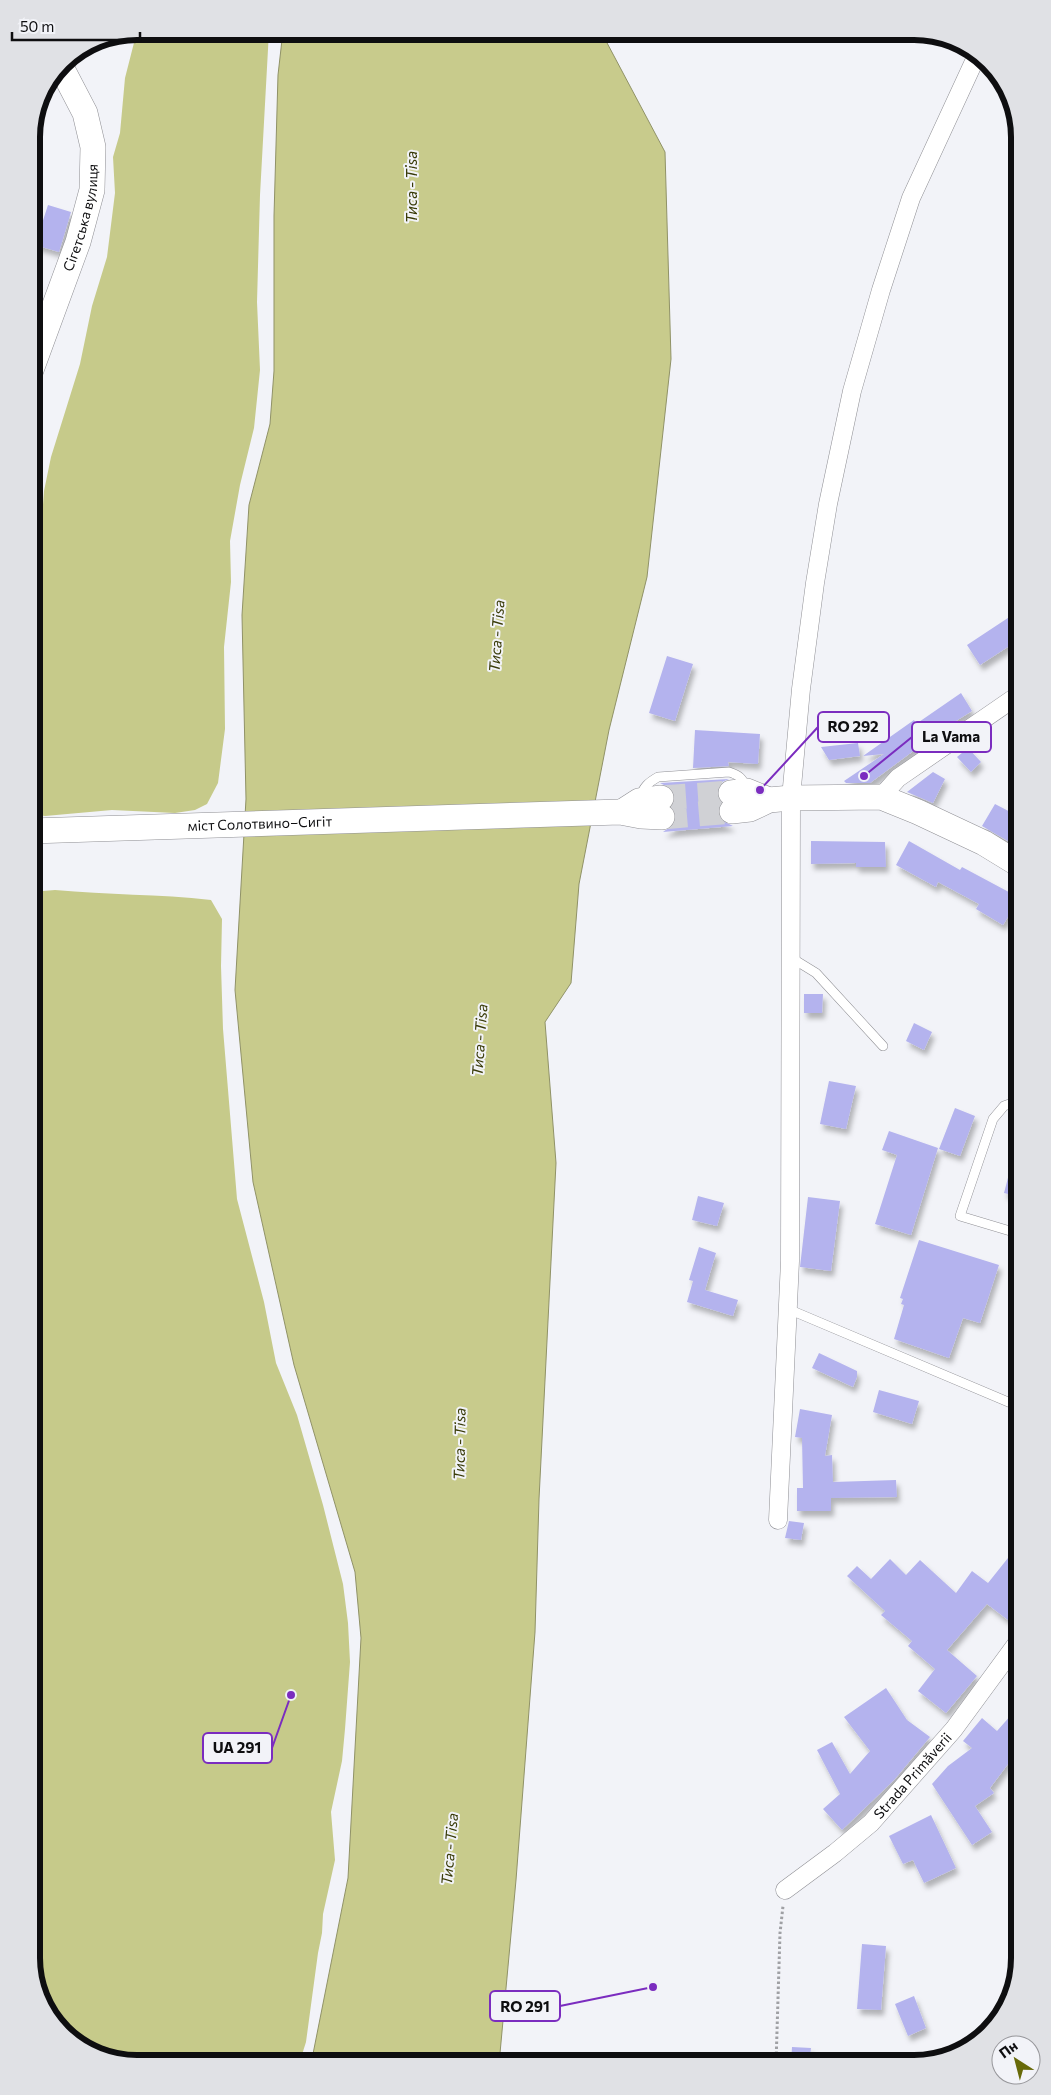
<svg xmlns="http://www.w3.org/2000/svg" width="1051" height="2095" viewBox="0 0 1051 2095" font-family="Commissioner,sans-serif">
<defs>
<filter id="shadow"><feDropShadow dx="3" dy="5.5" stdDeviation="2.5" flood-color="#0004"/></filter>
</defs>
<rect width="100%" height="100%" fill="#f2f3f8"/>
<path fill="#e9eaf7" d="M31,419L39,424L31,482Z"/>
<path fill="#c6ca8a" d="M137,31H269L260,195L257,302L260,370L254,428L240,485L230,541L231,582L224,647L225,729L218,783L207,804L195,810L175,813L112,810L45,816L31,814V577L40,545L44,491L51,457L80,364L92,306L107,257L115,193L113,157L120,133L125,78Z
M55,890C107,895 159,894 211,900L222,919L221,966L223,1029L237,1199L264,1302L276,1363L297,1415L323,1505L343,1584L348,1623L350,1662L345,1729L342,1761L331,1812L335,1860L323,1914L322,1933L318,1953L306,2042L299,2064H130L73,2042L39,1998L31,1958V892Z"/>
<path fill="#c8cb8c" stroke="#909267" d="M283,31H603L606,41L665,152L671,359L647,577L609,730L579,884L571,983L545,1022L556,1163L539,1499L535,1632L516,1880L499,2064H311L348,1878L361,1638L355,1572L294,1365L253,1182L235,990L246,799L242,615L249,505L270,424L274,371V216L278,75Z"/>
<path fill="#b4b3ee" filter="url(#shadow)" d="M48,205L71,212L59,252L35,245Z
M1020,610V639L980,665L967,645Z
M667,656L693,664L675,721L649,713Z
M961,693L972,711L943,729L870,783H846L844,781L884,754L863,756L914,720L916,724Z
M695,730L760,734L758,764L728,762L729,766L693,768Z
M858,743L860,756L829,760L821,747Z
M968,748L981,762L971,772L957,757Z
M933,772L945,779L933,803L907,792Z
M729,779L722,782L718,788L717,795L721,803L718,812L721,820L733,826L663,832L674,824L676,817L672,807L675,797L672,789L660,783Z
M995,804L1020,817V822L1008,841L982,826Z
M811,841L885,842L886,867H856V863L811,864Z
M909,841L960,870L962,867L1020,898V917L1011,912L1003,925L976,909L979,904L938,882L936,887L896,865Z
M804,994H823L822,1013H804Z
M914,1023L932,1032L924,1050L906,1041Z
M829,1081L856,1086L846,1129L820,1124Z
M955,1108L975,1116L960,1156L939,1149Z
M889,1131L938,1148L911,1235L875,1224L897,1155L882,1150Z
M1015,1151L1020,1152V1197L1004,1193Z
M698,1196L724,1203L717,1226L692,1220Z
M808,1197L840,1201L831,1271L800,1267Z
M919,1240L999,1265L980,1323L963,1318L949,1358L894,1339L904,1305L901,1304L903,1299L900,1298Z
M699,1247L716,1253L705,1290L738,1300L733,1316L687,1302L693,1281L689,1280Z
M819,1353L857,1371V1377L853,1387L812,1368Z
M879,1390L919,1401L912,1424L873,1412Z
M800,1409L832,1415L825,1456L832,1455L833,1482L896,1480L897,1497L831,1498V1511H797V1488H803L802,1438L795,1437Z
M789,1521L804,1523L801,1540L785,1538Z
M1020,1543V1565L1009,1578L1020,1587V1606L1008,1620L987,1604L947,1650L977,1676L946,1713L918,1691L935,1669L908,1646L912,1641L881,1615L885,1611L847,1576L857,1566L871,1579L890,1559L906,1575L920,1560L956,1593L972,1571L988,1583Z
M886,1688L907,1720L930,1737L894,1780L842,1830L823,1809L840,1794L817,1750L832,1742L850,1774L870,1751L844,1717Z
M1020,1705V1748L990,1788L994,1793L975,1806L992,1832L972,1845L932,1784L948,1766L972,1748L963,1741L982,1718L997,1731Z
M931,1815L956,1868L924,1883L913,1860L903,1864L889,1836Z
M862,1944L886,1946L881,2010L857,2009Z
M914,1996L926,2028L908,2036L895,2004Z
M792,2047L811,2048L809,2064H791Z"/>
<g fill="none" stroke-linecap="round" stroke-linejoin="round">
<path stroke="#d0d1d5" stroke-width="25" stroke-dasharray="25 12" stroke-linecap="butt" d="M661,798L731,793
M662,817L732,811"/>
<g stroke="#8f8f94" stroke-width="10">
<path id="lane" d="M640,798C643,787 649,782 658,777L729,772C739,775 743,778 746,789
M790,957L816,973L883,1046
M1020,1234L960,1216L993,1119L1004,1106L1020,1100
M788,1309L1020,1407"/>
</g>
<g stroke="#8f8f94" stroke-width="19">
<g id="street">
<path d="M881,797L898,778L1020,694"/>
<path d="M778,1520L790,1261L791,798L801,689L815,583L828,504L852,391L881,290L911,198L978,53"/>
<path id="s1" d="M785,1890L835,1853L871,1823L954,1729L1020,1639"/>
</g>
</g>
<g stroke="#8f8f94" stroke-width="26">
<g id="secondary">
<path id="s2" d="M31,370L78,242L92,190L93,147L85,113L60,65"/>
<path d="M731,793L747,791L769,800"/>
<path d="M625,810L639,801L661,798"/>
<path d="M732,811L750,809L769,800L791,798L881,797L918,812L984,843L1020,865"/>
<path id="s3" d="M31,831L620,812L641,816L662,817"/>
</g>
</g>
<path stroke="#9fa0a4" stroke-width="3" stroke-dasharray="2.5 2.5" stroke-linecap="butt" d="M776,2064L780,1933L783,1906"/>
<use href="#lane" stroke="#fff" stroke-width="9"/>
<use href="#street" stroke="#fff" stroke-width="18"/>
<use href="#secondary" stroke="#fff" stroke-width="25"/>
</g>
<g text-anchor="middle" stroke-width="4" stroke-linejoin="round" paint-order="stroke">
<g font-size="14" fill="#0e0e10" stroke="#f2f3f8">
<text dy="5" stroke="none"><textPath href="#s2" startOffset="161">Сігетська вулиця</textPath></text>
<text dy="5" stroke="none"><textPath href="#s3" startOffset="229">міст Солотвино–Сигіт</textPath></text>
<text dy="5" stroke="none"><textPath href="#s1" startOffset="172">Strada Primăverii</textPath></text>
</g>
<g font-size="15" font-style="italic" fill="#393b08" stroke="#f2f3f8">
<text transform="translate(412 187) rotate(-90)" y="5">Тиса - Tisa</text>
<text transform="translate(497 636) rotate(-86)" y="5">Тиса - Tisa</text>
<text transform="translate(480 1040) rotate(-86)" y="5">Тиса - Tisa</text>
<text transform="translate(460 1444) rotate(-89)" y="5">Тиса - Tisa</text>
<text transform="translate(450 1849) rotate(-85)" y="5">Тиса - Tisa</text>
</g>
</g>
<path d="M0 0H1051V2095H0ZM137 40H914A97 97 0 0 1 1011 137V1958A97 97 0 0 1 914 2055H137A97 97 0 0 1 40 1958V137A97 97 0 0 1 137 40Z" fill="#e0e1e5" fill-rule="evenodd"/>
<path fill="none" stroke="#0e0e10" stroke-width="6" d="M137 40H914A97 97 0 0 1 1011 137V1958A97 97 0 0 1 914 2055H137A97 97 0 0 1 40 1958V137A97 97 0 0 1 137 40Z"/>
<path fill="none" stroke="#7b2cbf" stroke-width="2" d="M760 790L818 727M864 776L912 737M291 1695L272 1748M653 1987L560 2006"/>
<g fill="#7b2cbf" stroke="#f2f3f8" stroke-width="2">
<circle cx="760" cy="790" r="5"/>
<circle cx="864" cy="776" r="5"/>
<circle cx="291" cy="1695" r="5"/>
<circle cx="653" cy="1987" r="5"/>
</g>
<g fill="#f2f3f8" stroke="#7b2cbf" stroke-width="2">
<rect x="818" y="712" width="71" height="30" rx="5"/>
<rect x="912" y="722" width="79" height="30" rx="5"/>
<rect x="203" y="1733" width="69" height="30" rx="5"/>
<rect x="490" y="1991" width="70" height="30" rx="5"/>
</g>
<g font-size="15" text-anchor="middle" font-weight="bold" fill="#0e0e10">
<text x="853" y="732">RO 292</text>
<text x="951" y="742">La Vama</text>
<text x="237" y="1753">UA 291</text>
<text x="525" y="2012">RO 291</text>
</g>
<g transform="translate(1016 2060) rotate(324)"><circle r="24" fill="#f2f3f8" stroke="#97979b"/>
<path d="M0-4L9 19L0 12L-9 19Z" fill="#686a09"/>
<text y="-8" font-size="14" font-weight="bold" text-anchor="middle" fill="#0e0e10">Пн</text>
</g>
<path d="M12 32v8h128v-8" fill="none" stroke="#0e0e10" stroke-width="2.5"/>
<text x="20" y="32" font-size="15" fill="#0e0e10" stroke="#f2f3f8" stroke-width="4" paint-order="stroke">50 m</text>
</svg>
